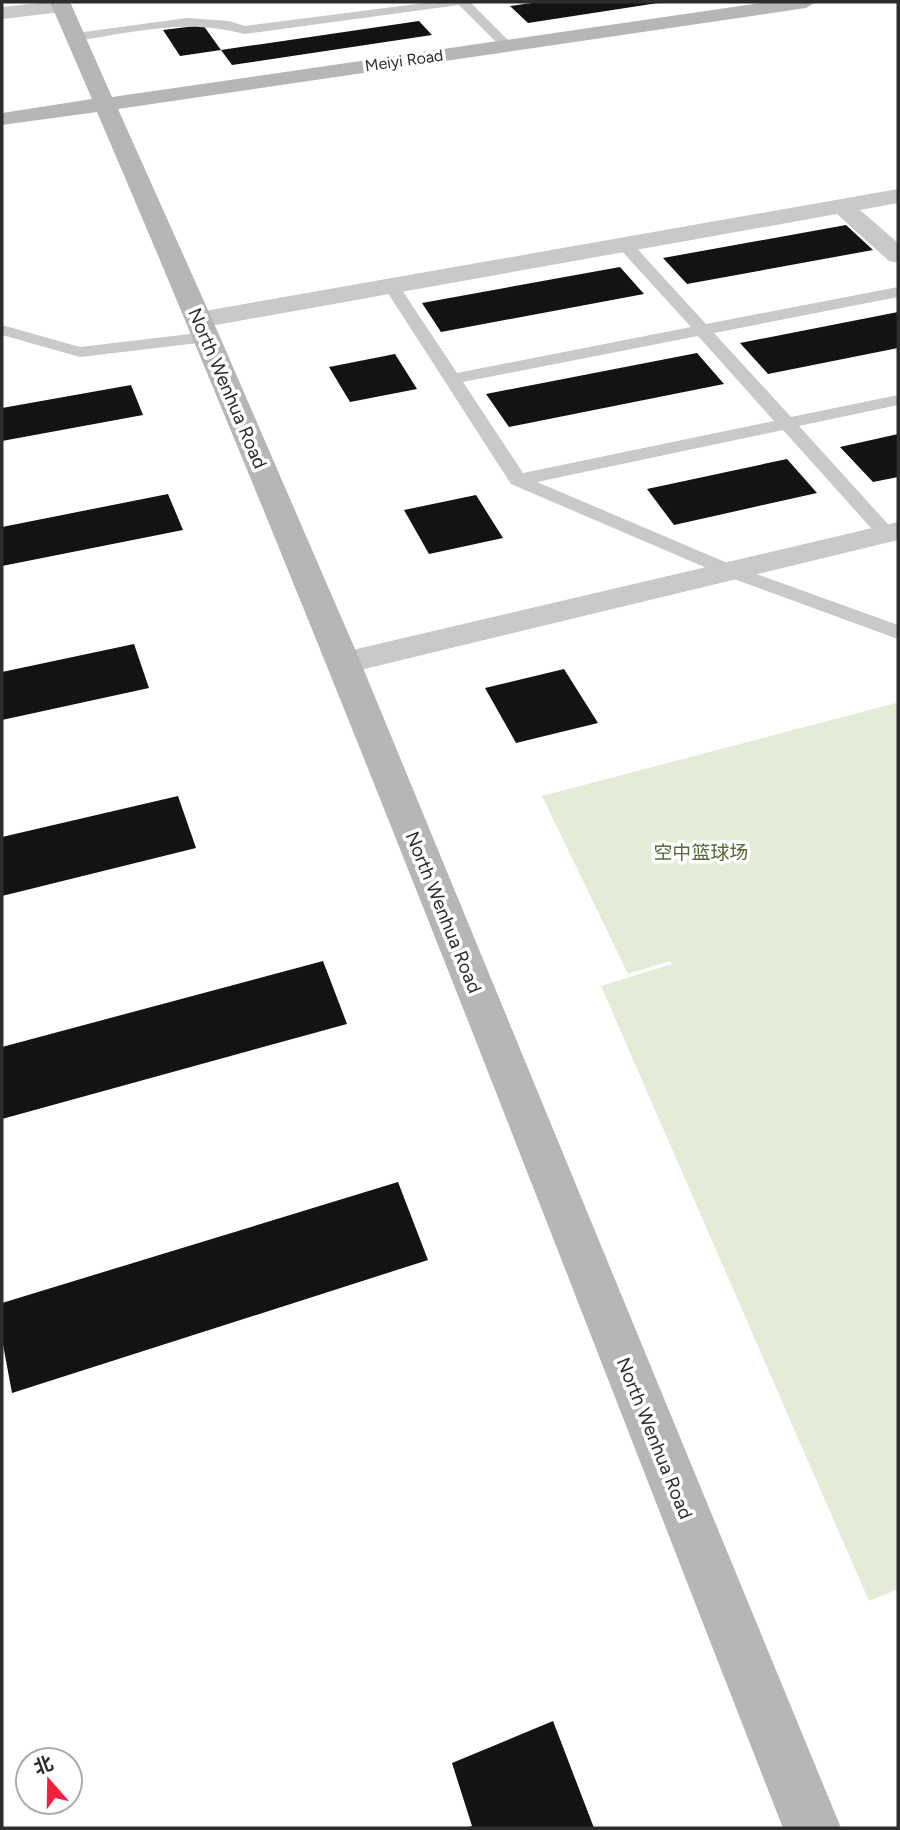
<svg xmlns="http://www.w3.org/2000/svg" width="900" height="1830" viewBox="0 0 900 1830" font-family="Figtree,'Noto Sans SC',sans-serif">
<rect width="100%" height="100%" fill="#fff"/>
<path fill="#e4ecd8" d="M896,703L898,706V1589L869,1601L601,986L672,964L670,961L628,974L542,796Z"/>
<path fill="#131313" d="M539,2H658V3L528,23L510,6Z
M419,21L432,35L232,65L221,50Z
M203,25L221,50L180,56L163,30Z
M846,225L873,250L687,284L663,258Z
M620,267L644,294L441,332L422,303Z
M898,312V348L768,374L740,343Z
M697,353L724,384L509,427L486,394Z
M395,354L417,389L350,402L329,367Z
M131,385L143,415L2,441V408Z
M898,434V477L873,482L840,447Z
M787,459L817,493L674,525L647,489Z
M168,494L183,530L2,566V527Z
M476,495L503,538L429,554L404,510Z
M134,644L149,688L2,720V672Z
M564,669L598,723L516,743L485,688Z
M178,796L196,848L2,896V837Z
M323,961L347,1024L2,1119V1047Z
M398,1182L428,1260L12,1393L2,1339V1303Z
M553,1721L594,1828H466L472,1826L452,1763Z"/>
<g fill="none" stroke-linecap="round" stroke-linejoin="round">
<path fill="#c9c9c9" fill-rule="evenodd" d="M432,2H470L513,45L507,49L502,48L459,5L244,34C187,18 134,32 76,41L70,37L76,33L187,18L229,21L245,26Z
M625,240L631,242L706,324L898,287V297L714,333L791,417L898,395V405L799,426L897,534L887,540L880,538L783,430L537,482L737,567L898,625V639L723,575L511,484L384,287L386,284H398L457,373L691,327L619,248L617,245ZM698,336L774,421L523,473L463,382Z
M2,325L80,347L207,332L215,337L207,342L80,357L2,335Z"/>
<path fill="#c9c9c9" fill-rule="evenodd" d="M48,2H68L72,6L62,12L2,19V7Z
M898,189V203L860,210L898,243V263L889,261L837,214L199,328L190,326L186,320L190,314L199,312Z
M898,522V540L344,674L332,671L327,663L332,655L344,652Z"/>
<path fill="#b6b6b6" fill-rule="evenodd" d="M50,2H70L112,97L768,2H816L806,8L118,109L220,337L361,663L841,1828H783C558,1254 340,678 97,112L2,125V113L92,99Z"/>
</g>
<g text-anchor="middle" stroke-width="7" stroke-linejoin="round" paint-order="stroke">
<g font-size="16" fill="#2c2c2c" stroke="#fff">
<text transform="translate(404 60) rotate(-8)" y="6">Meiyi Road</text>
</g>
<g font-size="19" fill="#2c2c2c" stroke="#fff">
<text transform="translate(228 388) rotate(67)" y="7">North Wenhua Road</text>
<text transform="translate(444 912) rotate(68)" y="7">North Wenhua Road</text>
<text transform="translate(655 1438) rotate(68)" y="7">North Wenhua Road</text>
</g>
<g font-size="19" fill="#526b37" stroke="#fff">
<text x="701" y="859">空中篮球场</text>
</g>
</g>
<rect width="900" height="1830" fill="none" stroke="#2c2c2c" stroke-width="7"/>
<g transform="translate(49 1781) rotate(340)"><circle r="33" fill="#ffffff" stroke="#ababab" stroke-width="2"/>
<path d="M0-5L12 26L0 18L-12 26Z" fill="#f2203b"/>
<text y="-10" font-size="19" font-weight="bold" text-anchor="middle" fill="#2c2c2c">北</text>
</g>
</svg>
